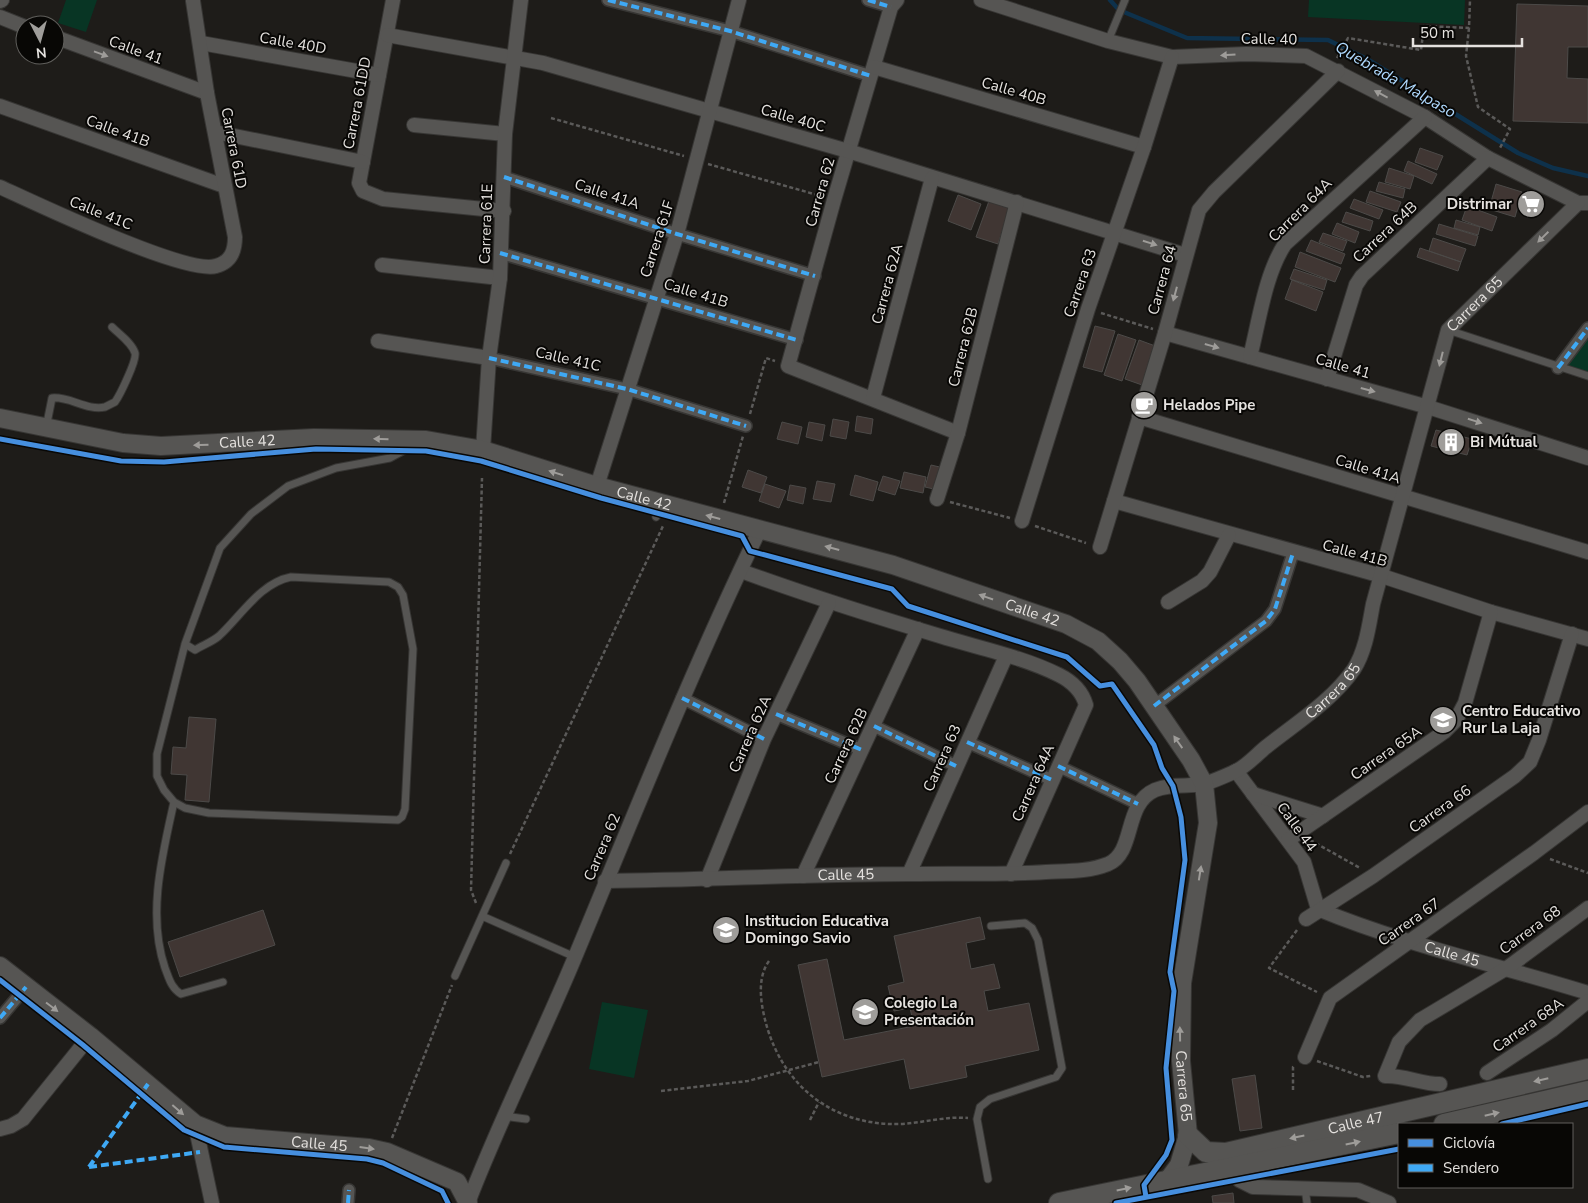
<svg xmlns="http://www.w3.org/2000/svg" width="1588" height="1203" viewBox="0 0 1588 1203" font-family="'Nunito Sans',sans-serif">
<rect width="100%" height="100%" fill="#1e1c19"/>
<path fill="#083524" d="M66,0H97L86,32L58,23Z
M1309,0H1465L1464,25L1308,17Z
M1588,331V376L1558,368Z
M602,1002L648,1010L634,1078L589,1069Z"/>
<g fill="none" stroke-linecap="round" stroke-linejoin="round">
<path stroke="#0e314b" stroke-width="4.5" d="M1110,0L1119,10L1187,38L1328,40L1367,59L1518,153L1553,168L1588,176"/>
</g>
<path fill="#403633" stroke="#4c4a48" d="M1517,4L1588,6V47H1568L1567,78L1588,79V123L1513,121Z
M1420,148L1443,156L1437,170L1415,162Z
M1408,161L1437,174L1432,184L1404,171Z
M1389,168L1414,176L1410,189L1385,182Z
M1379,182L1405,189L1403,198L1376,191Z
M1496,184L1522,192L1515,217L1489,209Z
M1370,191L1401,202L1397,212L1366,202Z
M958,195L981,204L971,230L948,221Z
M1354,199L1383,210L1379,219L1350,208Z
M989,201L1010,208L998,244L976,237Z
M1467,206L1497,217L1492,231L1462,220Z
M1346,212L1373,221L1370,231L1342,222Z
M1456,220L1480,227L1478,235L1454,228Z
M1337,223L1359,232L1355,243L1332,234Z
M1439,224L1478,236L1475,246L1436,234Z
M1323,233L1347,241L1343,251L1319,242Z
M1433,238L1466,249L1461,262L1429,251Z
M1311,240L1345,254L1341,264L1306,251Z
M1420,248L1461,262L1458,271L1417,257Z
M1300,252L1341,268L1335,282L1295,267Z
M1294,269L1327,280L1324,290L1290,279Z
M1292,280L1323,292L1316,311L1285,299Z
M1095,326L1115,331L1102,372L1083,367Z
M1118,334L1136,340L1122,381L1104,375Z
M1139,340L1158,347L1145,386L1125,379Z
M857,416L873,419L871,434L855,431Z
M833,419L849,422L846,439L830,436Z
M782,422L802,427L798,444L777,439Z
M809,422L825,425L822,441L806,437Z
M1436,430L1472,439L1467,455L1431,446Z
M931,465L944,468L938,490L925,487Z
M748,470L767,477L761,493L742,487Z
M904,472L926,477L923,493L900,488Z
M855,475L878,482L873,501L850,495Z
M883,476L900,481L895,495L878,490Z
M817,481L835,484L831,502L813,499Z
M765,484L786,491L779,508L759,501Z
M790,485L806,488L803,504L787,500Z
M189,717L216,719L209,802L185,800L187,775L171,774L173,747L186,748Z
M263,910L275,945L180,977L168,942Z
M980,917L985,939L966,943L971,969L994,964L1000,988L984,991L988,1011L1029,1003L1039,1050L965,1066L967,1077L910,1089L904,1059L822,1077L798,965L827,959L844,1040L914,1026L910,1008L894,1011L888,986L904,982L894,936Z
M1255,1075L1262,1128L1240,1131L1232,1079Z
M1233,1193L1234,1203H1213L1212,1196Z"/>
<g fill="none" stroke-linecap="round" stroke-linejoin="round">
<g stroke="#373634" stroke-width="9">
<path id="service" d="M1108,41L1125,0
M1448,330L1588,376
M46,428L52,398C69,396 87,411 105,407C107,406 113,403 115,402C120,395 137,360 135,353C132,343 119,334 112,327
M656,517L663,504
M185,644L195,650C203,645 212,642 219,636C241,616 260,583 291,577L389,582L398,587L403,595L413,649L405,809L402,817L398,820L209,813L185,808L174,802L164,790L157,776V754L185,644L220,548L251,514L288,486L336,468L390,458L414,445
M174,802C162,856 147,915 165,968C169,978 171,988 181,994L223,982
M482,916L575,957
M455,976L506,863
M503,1116L526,1119
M988,1179L977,1119L980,1107L990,1099L1056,1077L1062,1068L1038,940L1032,928L1025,923L991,926
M1305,1188L1307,1203"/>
</g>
<g stroke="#373634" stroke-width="14">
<path id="pedestrian" d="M608,0L730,31L871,76
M868,0L891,7
M504,177L677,234L815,276
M500,253L797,340
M489,358L627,389L746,426
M1558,368L1588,328
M682,698L764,739
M1154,706L1266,621L1275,609L1293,553
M776,714L862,750
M874,726L956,766
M967,742L1052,780
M1058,766L1138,804
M0,1018L26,987
M348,1203L349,1190"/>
</g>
<g stroke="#373634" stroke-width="16">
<g id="minor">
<path d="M393,0L359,183L363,191L383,199L504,211"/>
<path d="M897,0L891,7L834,200L788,366L958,433"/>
<path d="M981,0L1108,41L1172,57L1246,54L1306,56L1425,117L1488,158L1578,203H1588"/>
<path d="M0,1L2,0"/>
<path d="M0,17L25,27"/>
<path d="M387,35L543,63L848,151L1185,255"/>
<path d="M55,37L207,93"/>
<path d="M201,43L379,75"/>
<path d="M874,67L1144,147"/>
<path d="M0,106L224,186"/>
<path d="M414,125L505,134"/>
<path d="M215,132L363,162"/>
<path d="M0,187C35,203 186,275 216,266C231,262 235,251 235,237L207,93L193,1"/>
<path d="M382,265L500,278"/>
<path d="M1165,333L1428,407L1588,458"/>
<path d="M378,341L489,358"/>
<path d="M1250,357C1259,322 1265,274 1285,244L1425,117"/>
<path d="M1327,379L1356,285L1362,276L1488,158"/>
<path d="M873,398L932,178"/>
<path d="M1139,417L1588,552"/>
<path d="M483,450L489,358L500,278L505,134L521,0"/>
<path d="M597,486L677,234L739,0"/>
<path d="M937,499L958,433L1017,202"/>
<path d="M1114,501L1382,576L1491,612L1588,639"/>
<path d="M1022,521L1088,309L1144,147L1172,57"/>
<path d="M1100,547L1165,333L1199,210L1214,192L1338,71"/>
<path d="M741,571C807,595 873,616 940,636C979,648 1023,657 1059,675C1073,682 1082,691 1086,705L1011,874"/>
<path d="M1168,602L1202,581L1210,572L1229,535"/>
<path id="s1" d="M1236,771L1304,862L1318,909C1405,945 1498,965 1588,993"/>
<path d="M1253,794L1323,816"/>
<path d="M1288,840L1444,732L1456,720L1465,703L1491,612"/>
<path d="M909,874L1006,656"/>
<path d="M803,876L918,629"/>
<path d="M707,880L764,739L829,603"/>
<path id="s2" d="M605,881C707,880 808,874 910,874C955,873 1000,875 1046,872C1067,871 1088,872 1108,864C1136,852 1123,804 1155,790C1171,783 1188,787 1204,784C1214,781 1225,776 1234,772C1246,767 1256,755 1266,747C1296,723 1332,701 1354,669C1366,650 1369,625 1373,604L1448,330L1578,203"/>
<path d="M1306,919L1373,876L1515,776L1530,762L1539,740L1572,634"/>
<path d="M1305,1057L1330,998L1534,853L1588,812"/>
<path d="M1487,1073L1552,1030L1588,1001"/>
<path d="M1440,1084C1421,1084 1404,1075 1385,1076L1399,1042L1420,1020L1507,968L1588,908"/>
<path d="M195,1124L212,1203"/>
<path d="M0,1129L11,1126L23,1119L90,1036"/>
<path d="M1232,1168L1239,1180L1253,1187L1358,1190L1389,1203"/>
<path d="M468,1203C500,1119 541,1039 575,957C635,813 692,669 760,529"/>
</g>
</g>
<g stroke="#373634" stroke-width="20">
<g id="tertiary">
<path id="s3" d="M0,418L123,443L161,446L314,438L426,440L483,450L597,486L893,565L1066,624L1098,641L1120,661L1137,681L1191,760L1204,784L1208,823L1182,983L1181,1061L1188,1135L1179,1165L1168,1180"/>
<path id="s4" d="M0,966L90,1036L195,1124L225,1136L369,1148L387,1152L457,1182L468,1203"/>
</g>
</g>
<g stroke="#373634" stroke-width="22">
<g id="secondary">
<path d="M1444,1124L1588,1091"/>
<path id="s5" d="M1188,1135L1206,1152L1226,1153L1588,1069"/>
<path d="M1059,1203L1399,1133"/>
</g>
</g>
<path stroke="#5b5a59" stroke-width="2.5" stroke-dasharray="4 2.5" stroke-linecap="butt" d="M1469,28L1466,56L1478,107L1510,129L1500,148
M1337,58L1348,38L1421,50L1424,26L1469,28L1470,0
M551,118L684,156
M708,164L821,196
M1101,313L1153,329
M750,414L766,358L775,361
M950,502L1010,518
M724,503L743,436
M1035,526L1086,543
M1310,840L1360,868
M510,854L663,526
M1550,859L1588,873
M476,903L471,890L482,478
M1297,930L1269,968L1317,992
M769,961C756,979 761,1006 767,1027C785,1088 835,1126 900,1124C923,1123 945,1116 968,1118
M1317,1061L1363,1077L1371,1076
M1293,1090V1067L1295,1065
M661,1091L748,1081L819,1062
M810,1120L819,1102
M392,1138L452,985"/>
<use href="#service" stroke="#565553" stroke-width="7"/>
<use href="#pedestrian" stroke="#565553" stroke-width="11"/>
<use href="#minor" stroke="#565553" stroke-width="14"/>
<use href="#tertiary" stroke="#565553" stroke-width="18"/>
<use href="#secondary" stroke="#565553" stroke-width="20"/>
<path stroke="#3fa9f5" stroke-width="4" stroke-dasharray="8 4" stroke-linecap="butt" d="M608,0L730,31L871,76
M868,0L891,7
M504,177L677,234L815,276
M500,253L797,340
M489,358L627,389L746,426
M1558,368L1588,328
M682,698L764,739
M1154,706L1266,621L1275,609L1293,553
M776,714L862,750
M874,726L956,766
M967,742L1052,780
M1058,766L1138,804
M0,1018L26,987
M89,1167L200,1152
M89,1167L148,1084
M348,1203L349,1190"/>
<g stroke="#080705" stroke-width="8">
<path id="cycleway" d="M0,439L121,461L164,462L316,449L426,451L481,461L601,498L742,536L750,551L892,589L908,606L1067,657L1100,686L1112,684L1154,745L1162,768L1173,786L1181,817L1185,860L1170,972L1174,991L1166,1068L1172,1140L1166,1155L1144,1185L1146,1197
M0,980L83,1045L184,1130L224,1147L367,1159L383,1163L442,1191L448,1203
M1502,1124L1588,1104
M1116,1203L1399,1149"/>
</g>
<use href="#cycleway" stroke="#468fdf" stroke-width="5"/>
</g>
<defs><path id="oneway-solid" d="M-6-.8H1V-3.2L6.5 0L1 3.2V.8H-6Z" transform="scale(1.25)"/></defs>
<g fill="#9e9c99">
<use href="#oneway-solid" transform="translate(101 54) rotate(20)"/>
<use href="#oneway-solid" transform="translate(1228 55) rotate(176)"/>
<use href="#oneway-solid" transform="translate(1381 94) rotate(-152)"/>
<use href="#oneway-solid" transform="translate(1543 237) rotate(136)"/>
<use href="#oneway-solid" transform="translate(1150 243) rotate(18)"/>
<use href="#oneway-solid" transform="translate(1175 294) rotate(105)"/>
<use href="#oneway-solid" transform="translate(1212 346) rotate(16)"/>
<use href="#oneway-solid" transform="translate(1441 359) rotate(104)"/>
<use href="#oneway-solid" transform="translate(1368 390) rotate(15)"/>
<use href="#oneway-solid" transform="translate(1475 421) rotate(18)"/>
<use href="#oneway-solid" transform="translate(381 439) rotate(-179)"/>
<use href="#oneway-solid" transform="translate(201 445) rotate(178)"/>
<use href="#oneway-solid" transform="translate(556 473) rotate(-163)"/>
<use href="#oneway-solid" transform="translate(713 517) rotate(-165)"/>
<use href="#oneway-solid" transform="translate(832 548) rotate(-165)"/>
<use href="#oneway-solid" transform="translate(986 597) rotate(-161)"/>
<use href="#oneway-solid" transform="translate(1178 742) rotate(-125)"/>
<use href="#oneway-solid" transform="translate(1200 873) rotate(-81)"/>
<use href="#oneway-solid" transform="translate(52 1007) rotate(37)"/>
<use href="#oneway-solid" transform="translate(1180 1034) rotate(-91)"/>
<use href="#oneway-solid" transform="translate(1541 1080) rotate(167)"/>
<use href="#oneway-solid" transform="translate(178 1110) rotate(41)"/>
<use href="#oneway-solid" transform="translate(1492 1114) rotate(-13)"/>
<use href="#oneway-solid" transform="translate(1297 1137) rotate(168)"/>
<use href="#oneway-solid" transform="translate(1353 1143) rotate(-12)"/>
<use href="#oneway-solid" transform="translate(367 1148) rotate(8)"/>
<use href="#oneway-solid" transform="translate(1124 1189) rotate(-12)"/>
</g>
<defs>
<g id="supermarket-disc" transform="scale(1.4375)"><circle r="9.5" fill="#9f9d9a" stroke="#080705"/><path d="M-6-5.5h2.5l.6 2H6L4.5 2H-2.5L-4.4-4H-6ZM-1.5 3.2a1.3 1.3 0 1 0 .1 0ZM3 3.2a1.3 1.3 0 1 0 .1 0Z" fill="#fff"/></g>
<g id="cafe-disc" transform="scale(1.4375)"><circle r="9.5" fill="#9f9d9a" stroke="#080705"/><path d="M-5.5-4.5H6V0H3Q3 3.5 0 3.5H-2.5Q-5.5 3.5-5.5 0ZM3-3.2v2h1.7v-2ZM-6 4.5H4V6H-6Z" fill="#fff"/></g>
<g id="building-disc" transform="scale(1.4375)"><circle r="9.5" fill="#9f9d9a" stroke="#080705"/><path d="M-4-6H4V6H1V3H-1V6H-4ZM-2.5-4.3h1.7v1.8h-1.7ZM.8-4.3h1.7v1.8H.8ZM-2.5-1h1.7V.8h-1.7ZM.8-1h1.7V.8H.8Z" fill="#fff"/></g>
<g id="school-disc" transform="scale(1.4375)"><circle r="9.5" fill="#9f9d9a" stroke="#080705"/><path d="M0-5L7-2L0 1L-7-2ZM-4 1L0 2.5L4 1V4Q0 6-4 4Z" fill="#fff"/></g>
</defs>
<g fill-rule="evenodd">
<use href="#supermarket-disc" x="1531" y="204"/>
<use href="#cafe-disc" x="1144" y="405"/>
<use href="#building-disc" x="1451" y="442"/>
<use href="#school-disc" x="1443" y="720"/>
<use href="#school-disc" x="726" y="930"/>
<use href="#school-disc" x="865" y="1012"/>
</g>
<g text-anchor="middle" stroke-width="4" stroke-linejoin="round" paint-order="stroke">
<g font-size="15" fill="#e5e2df" stroke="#080705">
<text transform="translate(1269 39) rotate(1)" y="5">Calle 40</text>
<text transform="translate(293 43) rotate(10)" y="5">Calle 40D</text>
<text transform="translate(136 50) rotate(20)" y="5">Calle 41</text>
<text transform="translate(1014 91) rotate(16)" y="5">Calle 40B</text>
<text transform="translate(357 103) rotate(-79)" y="5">Carrera 61DD</text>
<text transform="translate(793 118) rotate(16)" y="5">Calle 40C</text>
<text transform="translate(118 131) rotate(20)" y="5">Calle 41B</text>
<text transform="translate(234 148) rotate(79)" y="5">Carrera 61D</text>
<text transform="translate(820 192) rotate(-74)" y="5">Carrera 62</text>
<text transform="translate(607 194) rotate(18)" y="5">Calle 41A</text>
<text transform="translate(1300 210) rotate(-45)" y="5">Carrera 64A</text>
<text transform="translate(101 213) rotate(22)" y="5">Calle 41C</text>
<text transform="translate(486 224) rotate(-88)" y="5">Carrera 61E</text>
<text transform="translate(1385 232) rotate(-43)" y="5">Carrera 64B</text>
<text transform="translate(657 239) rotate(-72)" y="5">Carrera 61F</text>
<text transform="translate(1162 280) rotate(-75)" y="5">Carrera 64</text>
<text transform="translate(1080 283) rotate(-71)" y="5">Carrera 63</text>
<text transform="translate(887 284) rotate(-75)" y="5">Carrera 62A</text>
<text transform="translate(696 293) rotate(17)" y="5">Calle 41B</text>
<text dy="5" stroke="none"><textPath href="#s2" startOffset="1225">Carrera 65</textPath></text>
<text transform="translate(963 347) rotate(-76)" y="5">Carrera 62B</text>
<text transform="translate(568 359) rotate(13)" y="5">Calle 41C</text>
<text transform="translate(1343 366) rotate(16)" y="5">Calle 41</text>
<text dy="5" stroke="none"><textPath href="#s3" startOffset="250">Calle 42</textPath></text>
<text transform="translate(1368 469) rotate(17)" y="5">Calle 41A</text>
<text dy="5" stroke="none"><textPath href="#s3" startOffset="655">Calle 42</textPath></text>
<text transform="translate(1355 553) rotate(15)" y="5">Calle 41B</text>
<text dy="5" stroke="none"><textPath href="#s3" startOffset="1060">Calle 42</textPath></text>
<text dy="5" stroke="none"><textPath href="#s2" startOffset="805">Carrera 65</textPath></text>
<text transform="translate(750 734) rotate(-66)" y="5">Carrera 62A</text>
<text transform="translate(846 746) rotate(-65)" y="5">Carrera 62B</text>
<text transform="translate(1386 753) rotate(-35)" y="5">Carrera 65A</text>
<text transform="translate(942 758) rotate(-66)" y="5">Carrera 63</text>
<text transform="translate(1033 783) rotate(-66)" y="5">Carrera 64A</text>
<text transform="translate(1440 809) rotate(-35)" y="5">Carrera 66</text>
<text transform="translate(1297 827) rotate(54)" y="5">Calle 44</text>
<text transform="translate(602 847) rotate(-67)" y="5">Carrera 62</text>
<text dy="5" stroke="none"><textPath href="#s2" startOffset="241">Calle 45</textPath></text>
<text transform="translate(1409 922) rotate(-35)" y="5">Carrera 67</text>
<text transform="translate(1530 930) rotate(-36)" y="5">Carrera 68</text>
<text dy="5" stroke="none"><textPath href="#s1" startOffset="304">Calle 45</textPath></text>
<text transform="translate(1528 1025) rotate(-35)" y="5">Carrera 68A</text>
<text dy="5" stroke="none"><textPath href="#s3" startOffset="1615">Carrera 65</textPath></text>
<text dy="5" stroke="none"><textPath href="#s5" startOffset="178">Calle 47</textPath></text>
<text dy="5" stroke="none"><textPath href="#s4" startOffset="378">Calle 45</textPath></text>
</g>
<g font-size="15" font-weight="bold" fill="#e5e2df" stroke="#080705" text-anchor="start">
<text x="1512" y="209" text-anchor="end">Distrimar</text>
<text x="1163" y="410">Helados Pipe</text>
<text x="1470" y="447">Bi Mútual</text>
<text x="1462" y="716">Centro Educativo<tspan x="1462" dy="17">Rur La Laja</tspan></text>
<text x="745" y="926">Institucion Educativa<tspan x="745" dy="17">Domingo Savio</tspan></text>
<text x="884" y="1008">Colegio La<tspan x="884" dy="17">Presentación</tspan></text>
</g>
<g font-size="16" font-style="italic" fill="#afd9fe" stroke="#080705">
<text transform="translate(1396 79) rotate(30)" y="6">Quebrada Malpaso</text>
</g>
</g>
<rect x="1398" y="1123" width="175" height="65" fill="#080705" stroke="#605f5c"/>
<rect x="1408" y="1139" width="25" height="8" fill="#468fdf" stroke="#605f5c"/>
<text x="1443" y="1148" font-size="15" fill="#e5e2df">Ciclovía</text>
<rect x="1408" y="1164" width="25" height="8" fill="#3fa9f5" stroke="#605f5c"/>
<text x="1443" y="1173" font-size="15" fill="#e5e2df">Sendero</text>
<g transform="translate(40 40) rotate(174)"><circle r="24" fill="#080705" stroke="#605f5c"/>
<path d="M0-4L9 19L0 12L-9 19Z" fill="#9f9d9a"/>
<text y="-8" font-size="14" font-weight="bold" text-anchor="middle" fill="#e5e2df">N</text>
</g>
<path d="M1413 38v8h109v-8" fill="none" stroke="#e5e2df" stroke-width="2.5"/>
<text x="1420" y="38" font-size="15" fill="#e5e2df" stroke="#080705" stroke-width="4" paint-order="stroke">50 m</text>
</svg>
